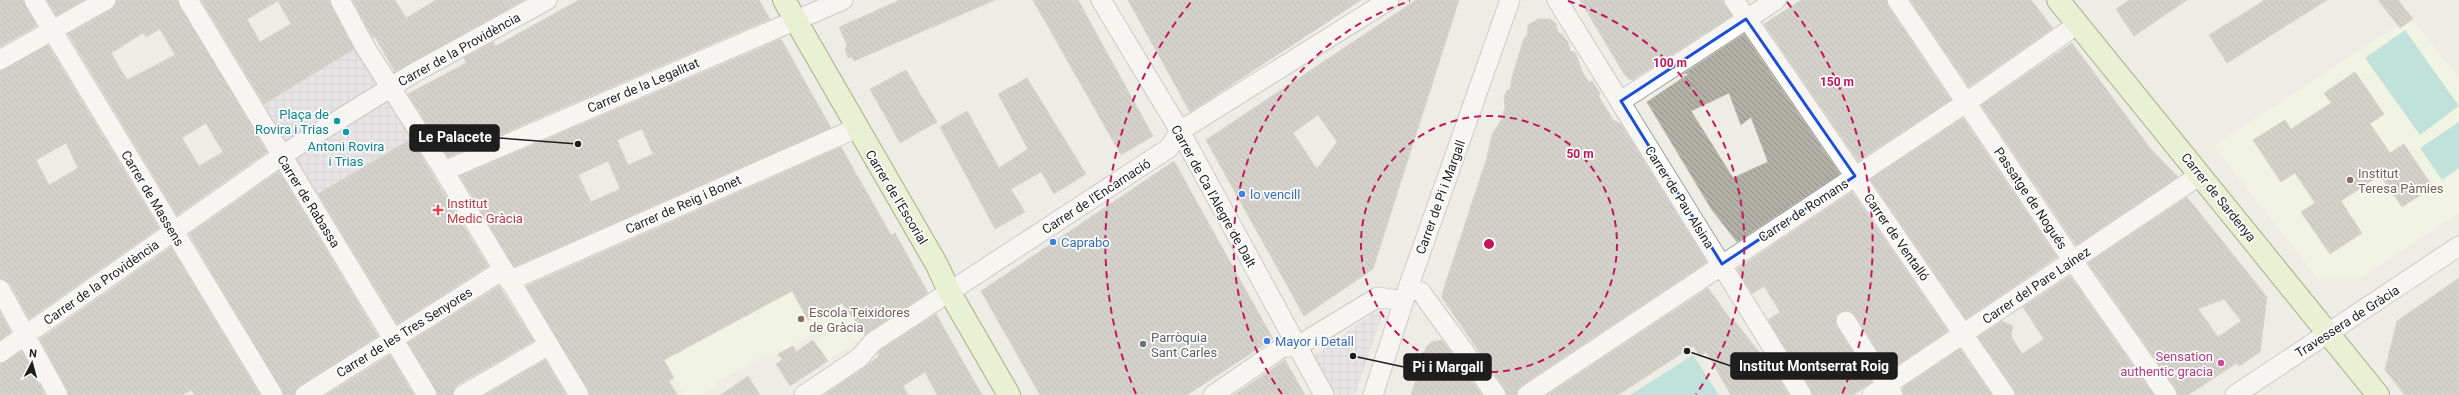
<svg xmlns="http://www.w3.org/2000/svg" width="2459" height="395" viewBox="0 0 2459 395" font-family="Roboto,sans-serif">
<defs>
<pattern id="plaza-grid" width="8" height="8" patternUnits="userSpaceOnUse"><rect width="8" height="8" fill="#dcd9e3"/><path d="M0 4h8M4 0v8" fill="none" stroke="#bcbac2"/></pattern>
<pattern id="building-back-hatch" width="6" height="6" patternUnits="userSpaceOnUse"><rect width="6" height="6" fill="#b3b0a8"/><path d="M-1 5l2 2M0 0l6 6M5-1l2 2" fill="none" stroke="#918f88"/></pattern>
</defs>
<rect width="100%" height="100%" fill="#eeede5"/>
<path fill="#f4fce0" d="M2410,17L2459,77V213L2359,279H2318L2214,146Z
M797,242L834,307L839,303L848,316L844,318L846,322L852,318L865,335L827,361L815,343L841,326L838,321L778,354L774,356L771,352L716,382L718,386L701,395H684L650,337Z"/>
<path fill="#8bd5cc" d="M2405,30L2459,106L2420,135L2365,58Z
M2459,122V168L2442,180L2420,148Z
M1693,355L1719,395H1630Z"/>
<path fill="url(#plaza-grid)" d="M358,47L412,138L317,195L262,105Z
M1386,304L1355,395H1336L1312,357Z"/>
<path fill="url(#building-back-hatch)" stroke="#beb8a9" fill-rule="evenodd" d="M0,0H23L37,26L0,47Z
M47,0H84L56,16Z
M117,0H177L267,152L177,215L68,34L111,10ZM160,29L175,55L127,80L111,53L143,33L146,37ZM206,123L223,152L199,166L182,138Z
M201,0H329L354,49L264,104ZM278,1L291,24L260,42L247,19Z
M352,0H395L406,18L436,0H524L395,72L375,37L373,38Z
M579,0H759L770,19L448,157L408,94L466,63L464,58L493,42L496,46Z
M900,0H995L854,61L852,57L848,58L845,49L847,45L839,27Z
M1033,0H1078L1153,136L1121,155Z
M1128,0H1361L1190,112Z
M1416,0H1459L1373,269L1304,316L1206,140ZM1318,115L1337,142L1317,169L1293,133Z
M1580,0H1722L1732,16L1634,79L1630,80L1624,74Z
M1801,0H1886L1888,6L1951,100L1858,161L1764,24Z
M1910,0H2031L2053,28L1969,87Z
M2129,0H2187L2134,36L2116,9Z
M2265,0H2327L2227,63L2209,35Z
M2378,0H2398L2413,19L2400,28Z
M1538,19H1549L1556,23L1558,33L1562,34L1568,42L1570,51L1575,52L1582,71L1589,82L1592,81L1600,93L1599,97L1613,120L1621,124L1707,262L1521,386L1516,395H1507L1505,389L1442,298V294L1487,157L1492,134L1502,119L1505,107L1504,98L1507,90H1510L1512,77L1524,38L1527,36L1528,25Z
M1744,34L1840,174L1737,242L1712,210L1647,102L1690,73L1683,74ZM1729,93L1741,125L1751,117L1768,162L1733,178L1691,111Z
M781,39L831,128L514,267L460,176ZM642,129L653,154L628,165L617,140ZM608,161L620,189L591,202L578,175Z
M2072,43L2150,148L2178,177L2076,245L1981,105Z
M48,45L159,228L29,319L10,284L0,278V71ZM66,143L78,168L49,185L36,160Z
M906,70L937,122L900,143L870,89Z
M2355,72L2384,114L2370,124L2390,153L2404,144L2433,187L2402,207L2380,175L2341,201L2362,233L2330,254L2301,212L2315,203L2295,173L2281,182L2253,140L2285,120L2291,129L2331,103L2324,93Z
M1027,78L1086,174L1054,194L1041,172L1011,189L1025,212L995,229L940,127L967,111L999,168L1028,149L998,94Z
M1963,118L2057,257L1966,319L1870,179Z
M411,139L488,266L397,324L318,194Z
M841,147L891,235L895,233L928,293L865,335L842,303L808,320L792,291L664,360L674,378L669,381L677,395H590L526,286Z
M1174,161L1273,339L1187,395H1040L981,291Z
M279,171L378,336L299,386L294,395H284L189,234Z
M1852,192L1948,331L1890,370L1855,315L1851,311L1840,312L1836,316L1837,327L1872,382L1853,395H1813L1768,320L1780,312L1764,286L1752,294L1737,269Z
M2187,197L2267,297L2260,352L2239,366L2237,363L2188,395H2178L2176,389L2088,263ZM2224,299L2241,321L2218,337L2198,309Z
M171,247L260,395H195L191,390L182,395H69L40,339Z
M2070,276L2154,395H2016L2014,389L1978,337L2002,321L2013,326L2011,336L2022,354L2044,339L2023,307Z
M2459,278V395H2405L2385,370L2397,321Z
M499,286L534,341L457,385L452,395H438L408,343Z
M1708,288L1731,320L1733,319L1775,372L1789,395H1731L1706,352L1700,356L1693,346L1618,395H1547Z
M0,312L11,332L0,340Z
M936,314L982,395H937L925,372L903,386L908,395H824L865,367L879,356L878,353L880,350Z
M813,340L828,361L790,386L776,364L782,360L778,354L793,346L796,352Z
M1442,340L1482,395H1411L1426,347L1431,342Z
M1960,349L1992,395H1904L1902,388Z
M22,351L45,395H0V364Z
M390,355L414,395H326Z
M545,360L566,395H485Z
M1285,360L1305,395H1234Z
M748,376L760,395H721Z"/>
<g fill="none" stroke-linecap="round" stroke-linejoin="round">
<g stroke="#9f9f9f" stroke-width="21">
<path id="street" d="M34,0L273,395
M188,0L427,395
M340,0L365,47L444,171L579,395
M1101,0L1180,131L1324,395
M1557,0L1802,395
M1734,0L2005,395
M1897,0L2073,261L2167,395
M0,60L106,0
M1621,101L1776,0
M444,171L843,0
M509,281L857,128
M1408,288L1421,292L1496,395
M0,289L58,395
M1846,321L1893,395
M0,353L281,156L412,74L547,0
M305,395L503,270
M463,395L549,345
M804,395L859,358L873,342L1169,148L1180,131L1389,0
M1213,395L1283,347H1296L1378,297L1403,301
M1373,395L1408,288L1510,0
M1527,395L1967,102L2078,24
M1872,395L2200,175
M2235,395L2459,246"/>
</g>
<g stroke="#486a10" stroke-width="24">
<path id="secondary" d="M784,0L937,265L950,293L1009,395
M2058,0L2378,395"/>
</g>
<use href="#street" stroke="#fff" stroke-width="19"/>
<use href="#secondary" stroke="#e2f3be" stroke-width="22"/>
</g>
<path d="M0 0H2459V395H0ZM1746,19L1855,176L1722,264L1621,101Z" fill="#eeede5" fill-opacity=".55" fill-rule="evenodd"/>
<path fill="none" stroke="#1d4ed8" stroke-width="3" stroke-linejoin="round" d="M1746,19L1855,176L1722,264L1621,101Z"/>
<g fill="none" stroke="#c2185b" stroke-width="2" stroke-dasharray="7 5">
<circle cx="1489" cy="244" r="128"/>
<path d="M1282 394A256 256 0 0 1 1410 1M1568 1A256 256 0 0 1 1696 394"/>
<path d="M1136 394A384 384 0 0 1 1191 2M1787 2A384 384 0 0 1 1842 394"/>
</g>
<g fill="#0f9aa8" stroke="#fff" stroke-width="1.5">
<circle cx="337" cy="121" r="4"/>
<circle cx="346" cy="132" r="4"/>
</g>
<g fill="#8d6e63" stroke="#fff" stroke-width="1.5">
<circle cx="2350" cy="180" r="4"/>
<circle cx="801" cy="319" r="4"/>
</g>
<g fill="#3f7fe0" stroke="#fff" stroke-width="1.5">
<circle cx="1242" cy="194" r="4"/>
<circle cx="1053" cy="242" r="4"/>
<circle cx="1267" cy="341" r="4"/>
</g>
<path fill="#e0444e" stroke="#fff" stroke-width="1.5" d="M436 204h4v4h4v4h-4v4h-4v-4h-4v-4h4z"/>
<circle fill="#6b7280" stroke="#fff" stroke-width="1.5" cx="1143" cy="344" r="4"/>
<circle fill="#d1479c" stroke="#fff" stroke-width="1.5" cx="2221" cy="363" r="4"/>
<g text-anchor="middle" stroke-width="3.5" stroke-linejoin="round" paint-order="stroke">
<g font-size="13" fill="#1e1e1e" stroke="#fff">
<text transform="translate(459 49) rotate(-29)" y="5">Carrer de la Providència</text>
<text transform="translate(643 85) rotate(-23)" y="5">Carrer de la Legalitat</text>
<text transform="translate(1096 196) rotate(-33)" y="5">Carrer de l'Encarnació</text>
<text transform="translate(1214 196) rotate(61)" y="5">Carrer de Ca l'Alegre de Dalt</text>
<text transform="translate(897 197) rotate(59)" y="5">Carrer de l'Escorial</text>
<text transform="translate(1440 197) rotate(-70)" y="5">Carrer de Pi i Margall</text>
<text transform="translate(1680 197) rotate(58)" y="5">Carrer de Pau Alsina</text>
<text transform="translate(2219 197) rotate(51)" y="5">Carrer de Sardenya</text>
<text transform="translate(153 198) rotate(59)" y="5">Carrer de Massens</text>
<text transform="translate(2031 198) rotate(56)" y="5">Passatge de Nogués</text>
<text transform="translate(309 201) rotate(58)" y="5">Carrer de Rabassa</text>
<text transform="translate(683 204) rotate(-24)" y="5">Carrer de Reig i Bonet</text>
<text transform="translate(1803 210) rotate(-33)" y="5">Carrer de Romans</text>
<text transform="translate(1897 237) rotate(55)" y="5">Carrer de Ventalló</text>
<text transform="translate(101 282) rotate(-35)" y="5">Carrer de la Providència</text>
<text transform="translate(2036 285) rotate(-34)" y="5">Carrer del Pare Laínez</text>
<text transform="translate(2347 321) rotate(-33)" y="5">Travessera de Gràcia</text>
<text transform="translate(404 332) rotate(-32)" y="5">Carrer de les Tres Senyores</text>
</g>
<g font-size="13" fill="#0d838f" stroke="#fff" text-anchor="end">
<text x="329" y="119">Plaça de<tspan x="329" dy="15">Rovira i Trias</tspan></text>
<text x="346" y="151" text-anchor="middle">Antoni Rovira<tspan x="346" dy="15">i Trias</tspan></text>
</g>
<g font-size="13" fill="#785e54" stroke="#fff" text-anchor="start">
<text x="2358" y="178">Institut<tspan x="2358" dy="15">Teresa Pàmies</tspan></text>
<text x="809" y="317">Escola Teixidores<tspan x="809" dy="15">de Gràcia</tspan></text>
</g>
<g font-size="13" fill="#366cbe" stroke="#fff" text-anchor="start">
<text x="1250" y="199">lo vencill</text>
<text x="1061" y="247">Caprabo</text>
<text x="1275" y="346">Mayor i Detall</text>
</g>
<g font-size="13" fill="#be3a42" stroke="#fff" text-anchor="start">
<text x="447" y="208">Institut<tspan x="447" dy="15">Medic Gràcia</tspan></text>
</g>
<g font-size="13" fill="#5b616d" stroke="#fff" text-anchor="start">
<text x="1151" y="342">Parròquia<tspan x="1151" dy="15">Sant Carles</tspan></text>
</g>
<g font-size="13" fill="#b23c85" stroke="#fff" text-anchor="end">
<text x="2213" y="361">Sensation<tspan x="2213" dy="15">authentic gracia</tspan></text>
</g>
</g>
<circle cx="1489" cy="244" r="6" fill="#c2185b" stroke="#fff" stroke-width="2"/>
<g font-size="12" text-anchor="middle" font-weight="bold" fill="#c2185b" stroke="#fff" stroke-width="3.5" stroke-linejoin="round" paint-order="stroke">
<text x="1670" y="67">100 m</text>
<text x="1837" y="86">150 m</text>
<text x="1580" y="158">50 m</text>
</g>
<path fill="none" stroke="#1e1e1e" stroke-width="1.5" d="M578 144L499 138M1687 351L1731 366M1353 356L1404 367"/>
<g fill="#1e1e1e" stroke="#fff" stroke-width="1.5">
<circle cx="578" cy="144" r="4"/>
<circle cx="1687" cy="351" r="4"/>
<circle cx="1353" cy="356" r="4"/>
</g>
<g fill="#1e1e1e" stroke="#1e1e1e" stroke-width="1.5">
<rect x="410" y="125" width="89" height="26" rx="4"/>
<rect x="1731" y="353" width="166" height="26" rx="4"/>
<rect x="1404" y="354" width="87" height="26" rx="4"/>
</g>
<g font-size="14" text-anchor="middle" font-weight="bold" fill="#fff">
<text x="455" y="142">Le Palacete</text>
<text x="1814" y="371">Institut Montserrat Roig</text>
<text x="1448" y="372">Pi i Margall</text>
</g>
<g transform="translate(32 363) rotate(6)" stroke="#ffffff" stroke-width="3" paint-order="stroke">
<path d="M0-3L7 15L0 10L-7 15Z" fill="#1e1e1e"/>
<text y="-6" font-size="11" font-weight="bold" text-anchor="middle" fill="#1e1e1e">N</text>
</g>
</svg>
